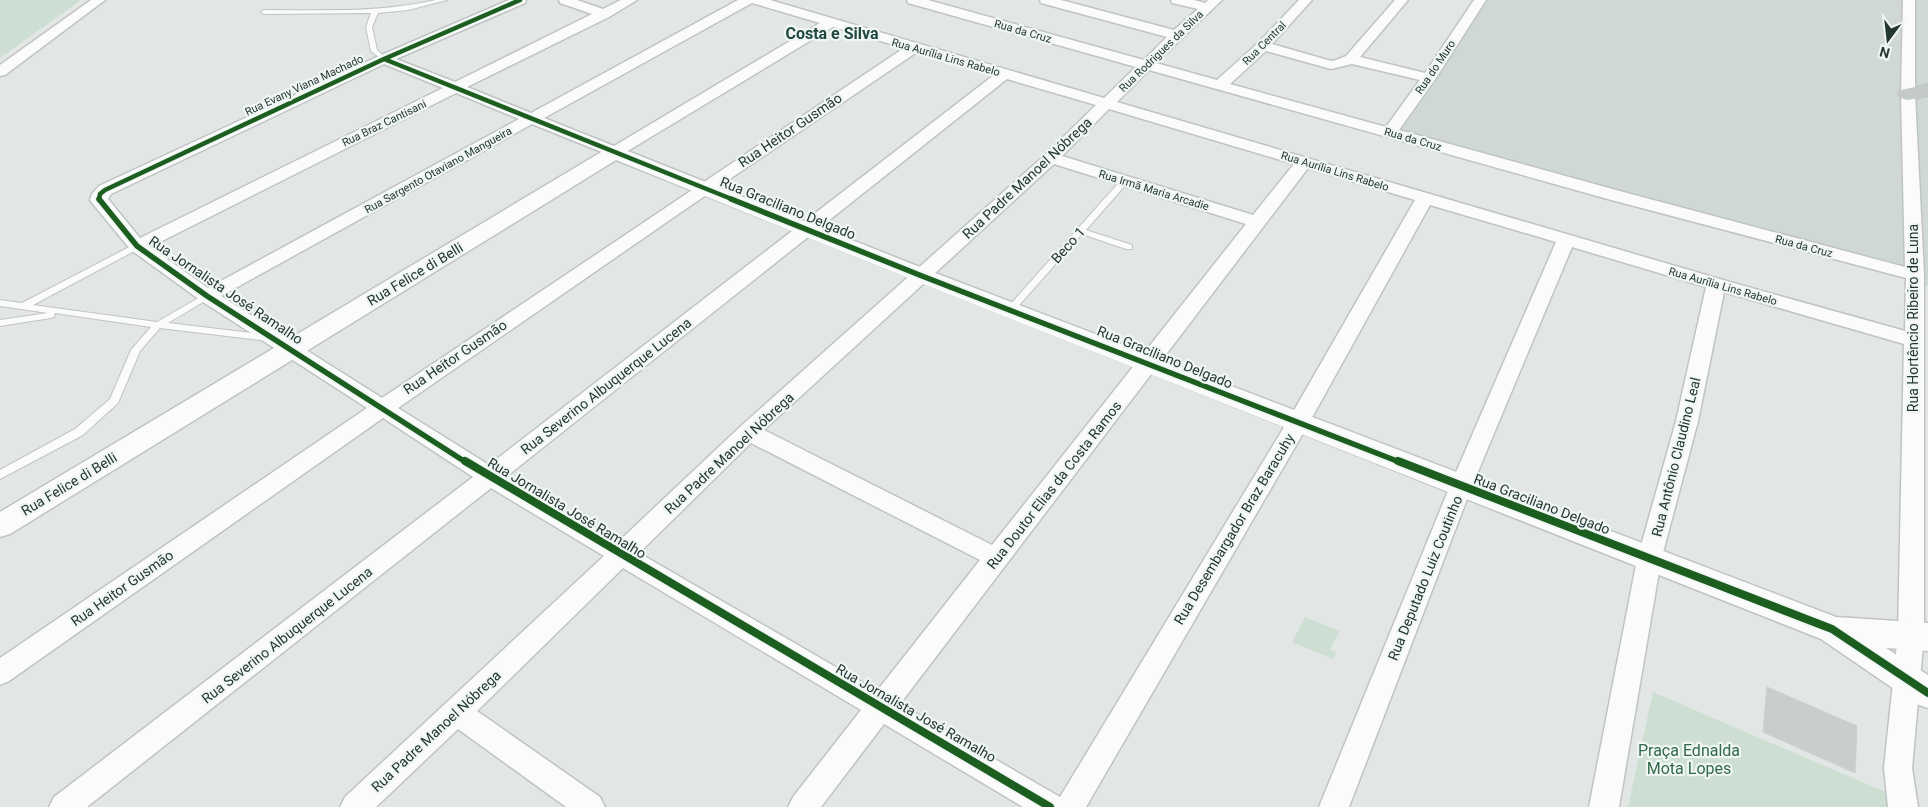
<svg xmlns="http://www.w3.org/2000/svg" width="1928" height="807" viewBox="0 0 1928 807" font-family="Roboto,sans-serif">
<rect width="100%" height="100%" fill="#e2e7e5"/>
<path fill="#d0d8d5" d="M1479,0H1928V286L1388,134Z"/>
<path fill="#cddfd3" d="M0,0H81L0,58Z
M1305,617L1340,631L1330,649L1336,653L1333,659L1292,642Z
M1653,692L1897,797L1899,807H1628Z"/>
<path fill="#c9cecc" stroke="#cbd0ce" d="M1767,687L1857,726L1855,773L1763,732Z"/>
<g fill="none" stroke-linecap="round" stroke-linejoin="round">
<g stroke="#bfc4c2" stroke-width="2">
<path id="service" d="M436,0H447L408,10L378,13L372,27L377,50L387,59L384,61L371,51L366,27L371,13L264,14L261,12L264,10C322,10 379,13 436,0Z
M1122,179H1125L1129,181L1086,230L1132,245V249H1126L1082,234L1014,311H1008L1006,309L1008,307Z
M137,243L141,246L140,248L33,305L157,322L207,293L211,296L210,298L168,323L269,335L274,338L269,341L160,328L140,351L118,403L83,435L0,479V470L75,429L110,399L131,350L151,327L55,313L54,317L51,318L0,326V320L48,313L0,306V300L22,303Z"/>
</g>
<g stroke="#bfc4c2" stroke-width="3">
<path id="minor" d="M91,0H105L5,75L0,76V65Z
M509,0H526L525,3L396,59L455,82L592,14L560,3L559,0H577L603,9L621,0H637L609,17L467,87L531,113L738,0H770L1104,98L1136,67L908,3L907,0H928L1144,60L1167,37L1041,3L1040,0H1061L1174,30L1198,9L1172,3L1171,0H1194L1205,3L1208,0H1222L1156,63L1217,80L1258,43L1299,0H1312L1272,44L1331,61L1336,60L1346,56L1395,0H1408L1360,57L1425,73L1474,0H1486L1436,78L1399,130L1616,190L1905,267L1901,94L1903,0H1915V94L1924,275V635L1912,768L1918,807H1888L1884,768L1898,635L1904,344L1724,292L1698,421L1661,560L1619,807H1589L1637,560L1676,421L1706,287L1572,247L1472,486L1349,807H1319L1450,486L1556,242L1430,205L1309,423L1086,807H1023L884,724L821,807H788L793,797L861,710L623,568L477,711L600,797L605,807H566L458,729L376,807H340L345,797L604,556L491,488L87,807H49L54,797L473,477L383,418L9,681L0,685V658L367,408L200,300L131,250L93,204L90,200L92,194L99,186L379,56ZM752,3L820,23L614,146L544,118ZM833,27L904,48L382,398L221,296L532,124L609,155H621ZM1266,51L1331,69L1352,64L1420,80L1386,127L1230,84ZM917,52L994,75L489,465L398,408L690,206ZM384,64L443,88L140,238L108,199L111,194ZM1149,70L1604,198L1906,278L1905,331L1723,280L1117,102ZM1007,79L1096,105L1045,155L741,426L619,541L507,476ZM456,93L519,119L208,288L150,247ZM1109,109L1294,164L1253,215L1062,156ZM1054,164L1246,224L992,545L764,430ZM1308,168L1415,200L1289,419L1060,797L900,704ZM751,443L980,560L877,691L639,553Z"/>
</g>
<g stroke="#bfc4c2" stroke-width="3">
<path id="tertiary" d="M615,146L930,271L1836,617L1928,623V651L1886,648L1928,675V708L1916,704L1821,639C1419,480 1016,323 616,160L10,534L0,537V512L608,148Z"/>
</g>
<g stroke="#bcc3c1" stroke-width="2">
<path id="trunk" d="M1928,84V96L1908,100L1901,98L1898,94L1901,90Z"/>
</g>
<use href="#service" fill="#fbfbfb" fill-rule="evenodd"/>
<use href="#minor" fill="#fbfbfb" fill-rule="evenodd"/>
<use href="#tertiary" fill="#fbfbfb" fill-rule="evenodd"/>
<use href="#trunk" fill="#c4cac8" fill-rule="evenodd"/>
<g stroke="#f0f6f3" stroke-width="7">
<path id="cycleway-far2" d="M384,59L734,200
M99,200L100,194L105,190L384,59L520,0"/>
</g>
<g stroke="#f0f6f3" stroke-width="9">
<path id="cycleway-far1" d="M99,199L137,246L207,296L467,463
M731,199L922,276L1402,463"/>
</g>
<g stroke="#f0f6f3" stroke-width="11">
<path id="cycleway" d="M465,461L1050,807
M1398,461L1832,629L1928,693"/>
</g>
<use href="#cycleway-far2" stroke="#1b5e20" stroke-width="4.5"/>
<use href="#cycleway-far1" stroke="#1b5e20" stroke-width="5.5"/>
<use href="#cycleway" stroke="#1b5e20" stroke-width="8"/>
</g>
<g text-anchor="middle" stroke-width="4.5" stroke-linejoin="round" paint-order="stroke">
<g font-size="11" fill="#233733" stroke="#f0f6f3">
<text transform="translate(1023 31) rotate(16)" y="4">Rua da Cruz</text>
<text transform="translate(1264 43) rotate(-45)" y="4">Rua Central</text>
<text transform="translate(1161 51) rotate(-44)" y="4">Rua Rodrigues da Silva</text>
<text transform="translate(946 57) rotate(16)" y="4">Rua Aurília Lins Rabelo</text>
<text transform="translate(1435 67) rotate(-56)" y="4">Rua do Muro</text>
<text transform="translate(304 85) rotate(-25)" y="4">Rua Evany Viana Machado</text>
<text transform="translate(384 123) rotate(-26)" y="4">Rua Braz Cantisani</text>
<text transform="translate(1413 139) rotate(16)" y="4">Rua da Cruz</text>
<text transform="translate(438 170) rotate(-29)" y="4">Rua Sargento Otaviano Mangueira</text>
<text transform="translate(1335 171) rotate(17)" y="4">Rua Aurília Lins Rabelo</text>
<text transform="translate(1154 190) rotate(17)" y="4">Rua Irmã Maria Arcadie</text>
<text transform="translate(1804 246) rotate(15)" y="4">Rua da Cruz</text>
<text transform="translate(1723 286) rotate(16)" y="4">Rua Aurília Lins Rabelo</text>
</g>
<g font-size="14" fill="#233733" stroke="#f0f6f3">
<text transform="translate(790 130) rotate(-34)" y="5">Rua Heitor Gusmão</text>
<text transform="translate(1027 178) rotate(-43)" y="5">Rua Padre Manoel Nóbrega</text>
<text transform="translate(788 208) rotate(22)" y="5">Rua Graciliano Delgado</text>
<text transform="translate(1068 245) rotate(-48)" y="5">Beco 1</text>
<text transform="translate(415 274) rotate(-31)" y="5">Rua Felice di Belli</text>
<text transform="translate(226 290) rotate(34)" y="5">Rua Jornalista José Ramalho</text>
<text transform="translate(1913 318) rotate(-90)" y="5">Rua Hortêncio Ribeiro de Luna</text>
<text transform="translate(455 357) rotate(-34)" y="5">Rua Heitor Gusmão</text>
<text transform="translate(1165 357) rotate(22)" y="5">Rua Graciliano Delgado</text>
<text transform="translate(606 386) rotate(-38)" y="5">Rua Severino Albuquerque Lucena</text>
<text transform="translate(729 453) rotate(-43)" y="5">Rua Padre Manoel Nóbrega</text>
<text transform="translate(1676 457) rotate(-76)" y="5">Rua Antônio Claudino Leal</text>
<text transform="translate(69 484) rotate(-31)" y="5">Rua Felice di Belli</text>
<text transform="translate(1054 485) rotate(-52)" y="5">Rua Doutor Elias da Costa Ramos</text>
<text transform="translate(1542 504) rotate(21)" y="5">Rua Graciliano Delgado</text>
<text transform="translate(567 508) rotate(31)" y="5">Rua Jornalista José Ramalho</text>
<text transform="translate(1234 529) rotate(-59)" y="5">Rua Desembargador Braz Baracuhy</text>
<text transform="translate(1425 578) rotate(-68)" y="5">Rua Deputado Luiz Coutinho</text>
<text transform="translate(122 588) rotate(-35)" y="5">Rua Heitor Gusmão</text>
<text transform="translate(287 635) rotate(-38)" y="5">Rua Severino Albuquerque Lucena</text>
<text transform="translate(916 713) rotate(30)" y="5">Rua Jornalista José Ramalho</text>
<text transform="translate(436 731) rotate(-43)" y="5">Rua Padre Manoel Nóbrega</text>
</g>
<g font-size="16" font-weight="bold" fill="#214740" stroke="#f0f6f3">
<text x="832" y="39">Costa e Silva</text>
</g>
<g font-size="16" fill="#32694a" stroke="#f0f6f3">
<text x="1689" y="756">Praça Ednalda<tspan x="1689" dy="18">Mota Lopes</tspan></text>
</g>
</g>
<g transform="translate(1888 40) rotate(195)" stroke="#f0f6f3" stroke-width="4" paint-order="stroke">
<path d="M0-4L9 19L0 12L-9 19Z" fill="#233733"/>
<text y="-8" font-size="14" font-weight="bold" text-anchor="middle" fill="#233733">N</text>
</g>
</svg>
